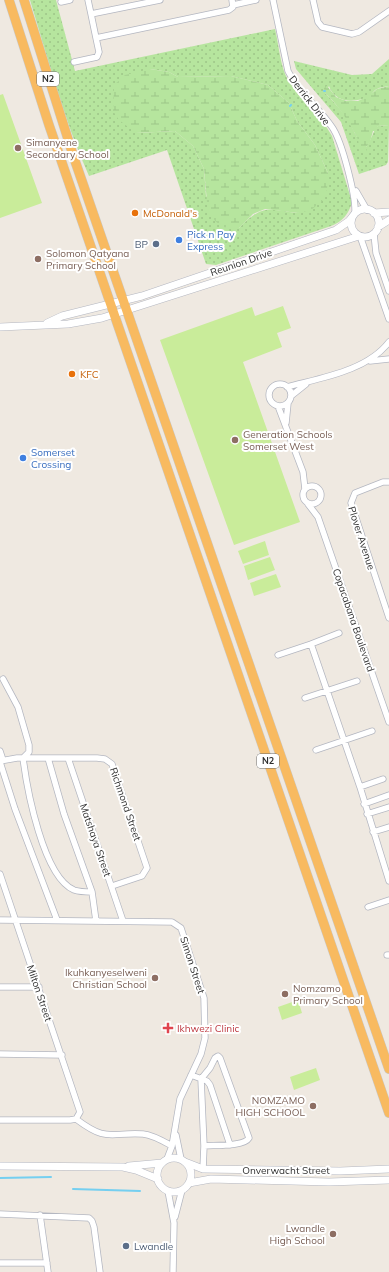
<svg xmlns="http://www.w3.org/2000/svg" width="389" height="1272" viewBox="0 0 389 1272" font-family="Mulish,sans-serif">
<defs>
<pattern id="grass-dots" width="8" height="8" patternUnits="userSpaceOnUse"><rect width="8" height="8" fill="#b6e59e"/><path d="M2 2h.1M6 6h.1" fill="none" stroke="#9dc588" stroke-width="1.8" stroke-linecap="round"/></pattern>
<pattern id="wetland-marsh" width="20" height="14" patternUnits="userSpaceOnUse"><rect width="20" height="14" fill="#b6e59e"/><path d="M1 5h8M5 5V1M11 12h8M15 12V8" fill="none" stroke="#9dc588"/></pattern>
</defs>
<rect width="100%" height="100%" fill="#efe9e1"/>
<path fill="url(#grass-dots)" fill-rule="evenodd" d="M30,0H56L75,71L275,29C279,45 280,66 288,80C300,101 321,115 332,136L352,202C349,214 342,222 331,226L216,265L206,264L167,150L89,176C64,120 48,59 30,0ZM150,69L169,72L178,77L231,76L268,85L289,103L297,121L315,145L328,173L298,213C266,209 263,204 239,228L206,196L204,169L193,146L175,131L136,133Z
M389,59V86C385,87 380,87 377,89C374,90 372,94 370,96C356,103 335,104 329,86L325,93C330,97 347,117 350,123C355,133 357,140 366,147C372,140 372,132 378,126L389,125L388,162L386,165L359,174L341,122L296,69L294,61L352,75L372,74Z"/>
<path fill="url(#wetland-marsh)" d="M150,69L169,72L178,77L231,76L268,85L289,103L297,121L315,145L328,173L327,190L322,201L311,210L298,213L265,209L253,214L239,228L221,227L208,213L204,169L193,146L175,131L136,133L119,120L113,111L114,85L125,75Z
M327,86L336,97L346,101H358L370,95L377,89L389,86V125L378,126L376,131H373L370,142L366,147L367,152L364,154L359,151C358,147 359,143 358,140C353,127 336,102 325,93L324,88Z"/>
<path fill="#c9ec9a" d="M3,94L42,203L0,218V95Z
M283,306L291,328L277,333L282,347L243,362L300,522L234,545L160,340L252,307L255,316Z
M265,541L269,555L243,564L238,551Z
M270,557L275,570L248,580L244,566Z
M276,574L281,587L254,596L250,583Z
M298,1000L302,1013L282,1020L278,1007Z
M316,1068L320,1080L294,1090L290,1077Z"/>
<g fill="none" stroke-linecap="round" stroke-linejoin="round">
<path stroke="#75cff0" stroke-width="2" d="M324,91H325
M290,106L291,105
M0,1178L51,1177
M73,1189L140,1191"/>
<g stroke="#b4b7c1" stroke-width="7">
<path id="minor" d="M88,0L91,14
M160,0L91,14L96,38L229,10L233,7L232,0
M273,0L288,71C299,92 318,107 332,127C342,141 356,196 355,213
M313,0L318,22L322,27L352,34L359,32L389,11
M61,2L70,0
M233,5L256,0
M74,62L97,57L99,52L96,38
M356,191L367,210
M374,234L376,253L389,291
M360,236L389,319
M370,361L389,359
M269 395a11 11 0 1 1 22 0a11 11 0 1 1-22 0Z
M287,387C320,378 367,371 389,342
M291,396L306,384
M278,406L303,472L305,489
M286,423L288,403
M389,482H383L355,493L351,503L389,618
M303 495a9 9 0 1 1 18 0a9 9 0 1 1-18 0Z
M308,504L318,517L389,722
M339,633L311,644L360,787L389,881
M278,655L311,644
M3,679L18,707L29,745V752L23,758C27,789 43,877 74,890C80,892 86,892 92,892
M305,698L357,681
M316,750L372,731
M0,751L3,760
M48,758L64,814L92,892L96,921
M68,758L123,921
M0,761L17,758H97L105,759L112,764L147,868L142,876L112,886
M0,762L15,809L57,920
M360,787L383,779
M364,804L389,795
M367,814L389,807
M373,832L389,827
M0,874L80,1112L76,1119L70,1120H0
M368,907L389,900
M0,920L172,922L181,928L204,998L205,1038L201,1054L180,1099L172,1146L167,1159
M387,955H389
M0,987H39
M0,1054L62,1055
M191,1075L207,1081L210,1085L230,1145
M76,1119C108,1143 109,1132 143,1134C153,1135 163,1141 172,1146
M176,1135L181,1159
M203,1169L204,1146L201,1079L210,1068L215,1058L218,1056L220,1058L249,1138C244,1147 213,1145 204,1146
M168,1191L174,1223L173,1272
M0,1214L89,1218L92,1221L94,1227L100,1272
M40,1215L48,1272
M175,1217L182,1190
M0,1263H47"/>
</g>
<g stroke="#b4b7c1" stroke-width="8">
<path id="tertiary" d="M351 223a14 14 0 1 1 28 0a14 14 0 1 1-28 0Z
M374,213L389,212
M378,227L389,220
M47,323L62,316L142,296L336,230L349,221L353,216
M0,327L68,324L102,318L359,236
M157 1175a17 17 0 1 1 34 0a17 17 0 1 1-34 0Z
M185,1162L203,1169L340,1171L389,1169
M0,1166L123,1167L136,1170L158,1179
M129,1166L162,1163
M189,1183L211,1179L329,1182L389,1180"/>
</g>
<g stroke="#c9c9c9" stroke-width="10">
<path id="trunk" d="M9,0L49,125L389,1113
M24,0L74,158L389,1069"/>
</g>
<use href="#minor" stroke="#fff" stroke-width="5.5"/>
<use href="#tertiary" stroke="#fff" stroke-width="7"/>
<use href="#trunk" stroke="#f8ba60" stroke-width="9"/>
</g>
<g fill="#8d6e63" stroke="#fff" stroke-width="1.5">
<circle cx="18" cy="148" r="4"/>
<circle cx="38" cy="259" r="4"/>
<circle cx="235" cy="440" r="4"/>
<circle cx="155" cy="978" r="4"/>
<circle cx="285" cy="994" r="4"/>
<circle cx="313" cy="1106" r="4"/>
<circle cx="333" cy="1234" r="4"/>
</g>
<g fill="#e8710a" stroke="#fff" stroke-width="1.5">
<circle cx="135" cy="213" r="4"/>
<circle cx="72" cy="374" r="4"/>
</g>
<g fill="#3f7fe0" stroke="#fff" stroke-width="1.5">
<circle cx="179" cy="240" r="4"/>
<circle cx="23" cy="458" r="4"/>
</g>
<g fill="#5c6f8a" stroke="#fff" stroke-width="1.5">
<circle cx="156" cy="244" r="4"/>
<circle cx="126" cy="1246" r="4"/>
</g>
<path fill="#e0444e" stroke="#fff" stroke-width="1.5" d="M166 1022h4v4h4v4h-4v4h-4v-4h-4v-4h4z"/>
<g text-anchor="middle" stroke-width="4" stroke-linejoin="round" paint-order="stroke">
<g fill="#fff" stroke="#6d6d6d" stroke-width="1">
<rect x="37" y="72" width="22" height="14" rx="3"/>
<rect x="257" y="754" width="22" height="14" rx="3"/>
</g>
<g font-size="9" font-weight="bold" fill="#2e2e2e">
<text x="48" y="82">N2</text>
<text x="268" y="764">N2</text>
</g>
<g font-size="10" fill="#2e2e2e" stroke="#fff">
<text transform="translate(310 100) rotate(52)" y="4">Derrick Drive</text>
<text transform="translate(241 262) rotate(-19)" y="4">Reunion Drive</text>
<text transform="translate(362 538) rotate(72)" y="4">Plover Avenue</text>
<text transform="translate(354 620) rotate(71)" y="4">Copacabana Boulevard</text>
<text transform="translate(126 804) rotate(71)" y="4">Richmond Street</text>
<text transform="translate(96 840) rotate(71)" y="4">Matshaya Street</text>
<text transform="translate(193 965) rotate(72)" y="4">Simon Street</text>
<text transform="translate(40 993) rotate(71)" y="4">Milton Street</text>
<text x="286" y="1174">Onverwacht Street</text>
</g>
<g font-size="10" fill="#785e54" stroke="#fff" text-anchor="start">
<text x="26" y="146">Simanyene<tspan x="26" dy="12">Secondary School</tspan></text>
<text x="46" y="257">Solomon Qatyana<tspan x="46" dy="12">Primary School</tspan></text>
<text x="243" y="438">Generation Schools<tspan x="243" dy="12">Somerset West</tspan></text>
<text x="147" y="976" text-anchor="end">Ikuhkanyeselweni<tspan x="147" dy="12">Christian School</tspan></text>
<text x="293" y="992">Nomzamo<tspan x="293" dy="12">Primary School</tspan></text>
<text x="305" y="1104" text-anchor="end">NOMZAMO<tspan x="305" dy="12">HIGH SCHOOL</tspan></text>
<text x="325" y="1232" text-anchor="end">Lwandle<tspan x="325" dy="12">High School</tspan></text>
</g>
<g font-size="10" fill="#c56008" stroke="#fff" text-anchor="start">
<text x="143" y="217">McDonald's</text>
<text x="80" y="378">KFC</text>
</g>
<g font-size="10" fill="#366cbe" stroke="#fff" text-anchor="start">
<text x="187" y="238">Pick n Pay<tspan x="187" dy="12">Express</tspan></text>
<text x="31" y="456">Somerset<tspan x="31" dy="12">Crossing</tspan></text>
</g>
<g font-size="10" fill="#4e5e75" stroke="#fff" text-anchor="end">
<text x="148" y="248">BP</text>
<text x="134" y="1250" text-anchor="start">Lwandle</text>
</g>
<g font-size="10" fill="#be3a42" stroke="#fff" text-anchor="start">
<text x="177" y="1032">Ikhwezi Clinic</text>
</g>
</g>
</svg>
